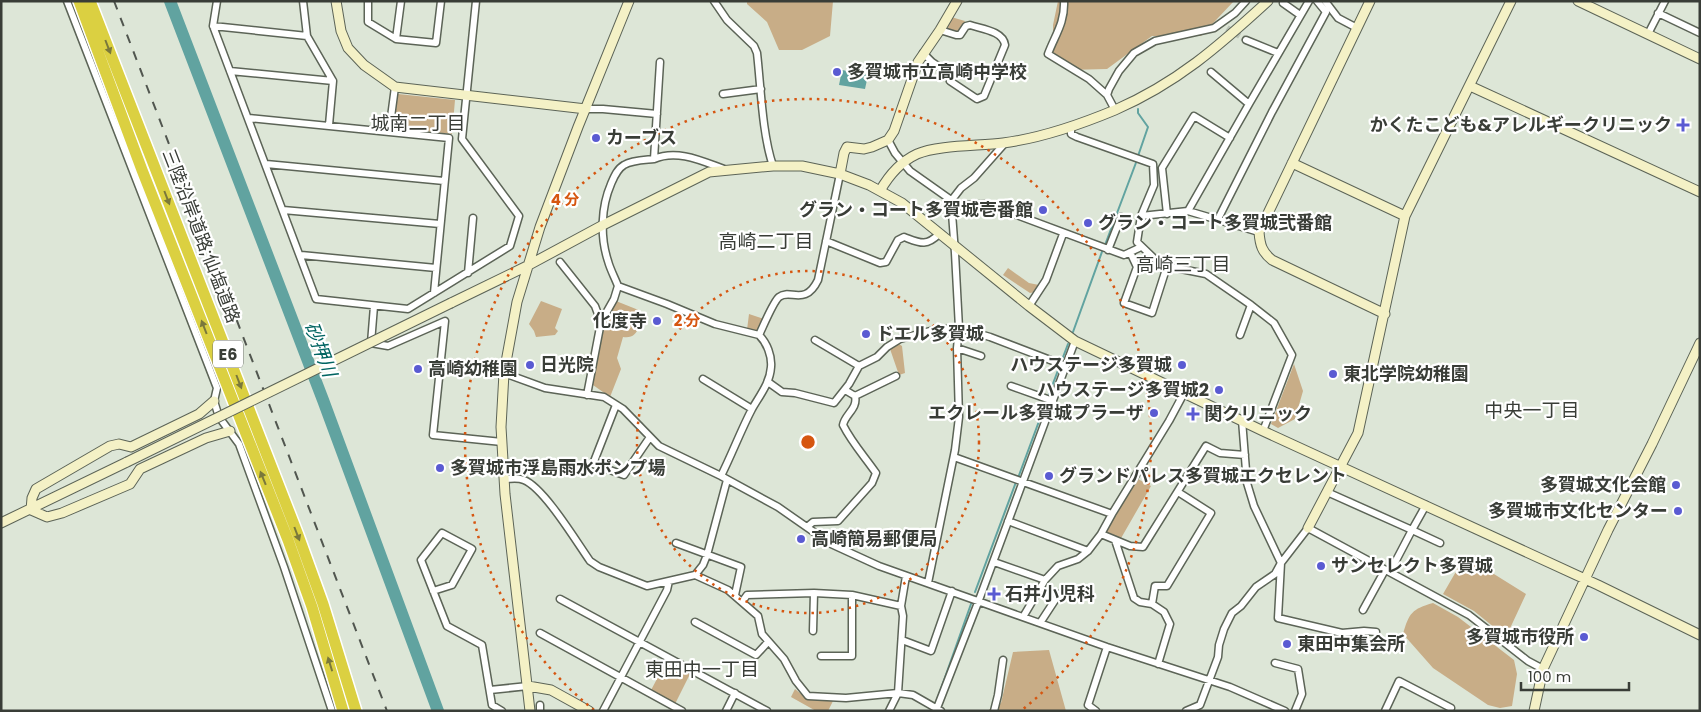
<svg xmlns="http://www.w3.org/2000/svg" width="1701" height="712" viewBox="0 0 1701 712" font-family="Poppins,'Noto Sans JP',sans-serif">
<rect width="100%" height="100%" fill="#dde6d7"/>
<path fill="#c8ad87" d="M747,1H833L830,36L802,50H779L767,22L747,4Z
M1058,1H1234L1201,36H1152L1107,69L1067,70L1053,58V25Z
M951,17L965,21L960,32L945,28Z
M398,94L455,100L452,134L397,128L394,126Z
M1008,268L1029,283L1039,285L1035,292L1030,293L1003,275Z
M541,301L562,309L555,328L558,331L555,335L536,337L534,331L529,324Z
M616,301L641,311L635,321L640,326C635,335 633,338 623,337L617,358L621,369L610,397L593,385L603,322Z
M749,314L764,319L758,332L747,330Z
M899,344L902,346L905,373L899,375L890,349Z
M1294,364L1303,391L1295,419L1278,428L1271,424Z
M1136,478L1151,486L1120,540L1106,533Z
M1465,556L1526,594L1506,637L1474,611L1443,594Z
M1433,603L1458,617L1514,660L1517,674L1512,706L1500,708L1488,705L1433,668L1403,634C1409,613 1412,609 1433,603Z
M1049,650L1066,711H987L1001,703L1013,652Z
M666,662L690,674L674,706L650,692Z
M795,689L807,699L833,701L828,711H816L791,697Z"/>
<path fill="#61a3a0" d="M842,70L868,75L865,89L839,85Z"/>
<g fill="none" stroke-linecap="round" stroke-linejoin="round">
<path stroke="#61a3a0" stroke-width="2" d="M1138,109V113L1148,127L1138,156
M1105,245L1137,160
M1073,332L1103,249
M1049,394L1068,344
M1018,478L1045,405
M975,592L1016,482
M937,700L971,604"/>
<path stroke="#61a3a0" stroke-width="12" d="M170,1L323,400L438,711"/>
<path stroke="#bcc4b7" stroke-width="6" stroke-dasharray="6 3" stroke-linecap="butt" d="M1227,28L1246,40"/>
<g stroke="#5c6457" stroke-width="9">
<path id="street" d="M67,1L217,388L214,401L219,417L239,444L284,567L332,711
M217,1L213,26L316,299L408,309L510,246L519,216L462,139L476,1
M303,1L307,36L333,81L329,125
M368,1V22L396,39L436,43L441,1
M714,1L727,20L754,46L757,53C761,88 762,133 773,166
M1064,1C1065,23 1055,35 1048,54L1089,79L1107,95L1115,110
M1325,1L1338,18L1357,28
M1283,3L1300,15
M1658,13L1700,33
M213,26L307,36
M1648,34L1665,1
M396,39L401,1
M1246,40L1278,53
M923,53L932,62L953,76L950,81L977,99L984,96L1005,45C1003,31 982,29 970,25L966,26L960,35H956L940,30
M660,62L654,159C677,149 702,161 724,169
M230,71L333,81
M723,94L761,89
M1107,95L1109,89L1119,71L1134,53L1155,41L1214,28L1235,13L1246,1
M1249,104L1309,1
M586,109H603L657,114
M249,118L449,138L434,293
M1071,128V134L1077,137L1153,164L1154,185L1141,216
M389,132L395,87
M888,140L895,153L910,171L951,200L955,253L959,328L957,348L959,417L955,450L928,583
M1005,143L974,178L961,188L951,201L962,205L987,204L1124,255L1141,247
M654,159C645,160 632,160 624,165C617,169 614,177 611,184C601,207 600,237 608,261C610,269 615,278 618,286L667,304L715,324L759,335
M266,164L444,181
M283,210L440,224
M1188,211L1249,104L1211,72
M1167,214L1162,168L1194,116L1230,138
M1218,219L1272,112L1326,12L1317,1
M1259,232L1188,211L1141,216L1137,242L1161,265L1206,274L1251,305L1274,323L1292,355L1263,431
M826,241L880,263L886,262L898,240L904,237C920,243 926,247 939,234
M1108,250L1121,217
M1130,252L1137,267L1124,303L1152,313L1167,266
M301,255L436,268
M560,262L595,306L601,322
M468,273L473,218
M374,306L371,343L388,346L445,321L433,435L502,442
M1029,306L1046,280L1063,234
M1240,335L1251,305
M815,340L859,366
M957,348L981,356
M504,373L545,388L604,397L623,409L659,446L721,476L778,507L831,544L879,566L1107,647L1230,687L1285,711
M703,379L752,409
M768,382L782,392L795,393L834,403L849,384L859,366L877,357L887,347L900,339L934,330L959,328L990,337L1066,366
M1011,386L1053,401
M845,390L855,396L896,376
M587,395L601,322L614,299L618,286
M616,405L593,464L624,475L650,437
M1242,420L1247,483L1254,506L1281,563L1278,618L1342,633L1364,631L1376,632
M954,457L1112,514L1101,534L1130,546L1143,547L1206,446L1220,453L1245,455
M721,476C732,454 741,430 752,409C760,395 770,383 771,367C772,356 767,343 759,335C763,327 773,302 779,297C790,288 805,307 818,280L840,174
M504,479C511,479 517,477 524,480C544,488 576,541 590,561L599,567L647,586L695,575L703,565L707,555L727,480
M1327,492L1412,530L1390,572
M1426,505L1412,530L1440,543
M1112,514L1169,421L1184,393
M1008,521L1088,551
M807,527L813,522L838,521L872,483L876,473C865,457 852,443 843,425C845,414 858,409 855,396
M1115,540L1134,598L1140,602L1152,604L1155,586H1167L1211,513L1178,492
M676,543L741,567L735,595
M994,562L1045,580
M695,575L728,590L758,616L762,634L784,659L796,681L808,696L846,698L898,693L913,695L941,711
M433,591L452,585L472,549L442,533L421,560L447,626L482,645L492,705L502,711
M560,599L767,711
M742,602L747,595L814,593L852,595L901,606
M1152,604L1164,612L1170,624L1158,664
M1363,610L1385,570
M1023,617L1045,580L1058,566L1078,559L1088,551L1101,534
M695,622L756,655L768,642
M1040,623L1059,594
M813,631L814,593
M540,633L682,711
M902,640L931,651L952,591
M821,656H852V595
M1275,663L1298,669L1302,694L1295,711
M490,690L528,686
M540,705V711
M937,708L979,600L1075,341
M603,711L667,590L669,581
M726,711L735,693
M889,711L898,693L903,616L901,606L906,576
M994,711L998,695L1003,660
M1096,711L1088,705L1107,647
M1186,711L1200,705L1218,657L1219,645L1224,629L1232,613L1241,606L1256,587L1275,574L1281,563L1308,528L1469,615L1528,661L1543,669
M1385,711L1399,681L1451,708"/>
</g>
<g stroke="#5c6457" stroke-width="11">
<path id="secondary" d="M336,1L341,31L348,48L364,65L395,87L586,109
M1370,1L1259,232C1260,245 1262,252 1272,260L1385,314
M1578,1L1700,59
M1470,86L1700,192
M1292,163L1405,216
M840,174L844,153L847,147L864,149L872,147L888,140L894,131L918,62L940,30L957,1
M880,191C889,175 900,162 917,154C937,145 979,146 1003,143C1042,138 1079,125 1115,110C1177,83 1219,46 1268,1
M451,303L527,266L603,225L709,172L773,166H802L840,174L869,185L902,203L1029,306L1075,341L1263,431L1598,585L1700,635
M214,401L199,414L131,447L119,444L110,446L36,489L32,498L31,510L47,517L62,513L130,484L140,469L206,438L230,431
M1,523L127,462
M1308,528L1358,433L1405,216L1511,1
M528,686L551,690L589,711
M530,711L505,494L501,427L504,373L517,302L540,227L578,127L629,1
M1534,711L1543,669L1608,530L1652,444L1700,343"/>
</g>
<g stroke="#fff" stroke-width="14">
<path id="highway" d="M79,1L142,170L288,540L312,607L343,711
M90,1L298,535L323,604L356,711"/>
</g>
<use href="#street" stroke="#fff" stroke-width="6"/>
<use href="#secondary" stroke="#f4f1c6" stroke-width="9"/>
<use href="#highway" stroke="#dbd041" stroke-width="11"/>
<path stroke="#51564f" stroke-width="2" stroke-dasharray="9 9" stroke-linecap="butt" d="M114,1L387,711"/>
<g stroke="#5c6457" stroke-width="11" stroke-linecap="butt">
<path id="secondary-bridge" d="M127,462L451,303"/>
</g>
<use href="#secondary-bridge" stroke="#f4f1c6" stroke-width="9"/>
</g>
<defs><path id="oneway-solid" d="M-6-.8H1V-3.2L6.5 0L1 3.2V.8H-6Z" transform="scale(1.25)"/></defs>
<g fill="#7a783b">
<use href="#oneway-solid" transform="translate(108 47) rotate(69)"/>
<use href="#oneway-solid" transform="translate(167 198) rotate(69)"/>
<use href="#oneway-solid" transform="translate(204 327) rotate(-111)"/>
<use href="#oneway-solid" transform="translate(239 382) rotate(69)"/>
<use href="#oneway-solid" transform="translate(263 478) rotate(-112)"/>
<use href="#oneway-solid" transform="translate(297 534) rotate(69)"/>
<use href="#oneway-solid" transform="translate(330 664) rotate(-107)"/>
</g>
<g fill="none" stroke="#d65610" stroke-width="2.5" stroke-dasharray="2.5 5">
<circle cx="808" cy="442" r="171"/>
<path d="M594 710A343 343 0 1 1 1022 710"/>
</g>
<g fill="#5a5bd2" stroke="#fff" stroke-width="2">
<circle cx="837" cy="72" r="5"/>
<path d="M1680.5 117.5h5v5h5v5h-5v5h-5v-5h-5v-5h5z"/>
<circle cx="596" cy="138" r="5"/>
<circle cx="1043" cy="210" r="5"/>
<circle cx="1088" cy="223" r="5"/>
<circle cx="657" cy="321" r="5"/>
<circle cx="866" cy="334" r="5"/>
<circle cx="530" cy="365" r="5"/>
<circle cx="1182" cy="365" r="5"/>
<circle cx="418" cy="369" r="5"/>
<circle cx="1333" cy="374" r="5"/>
<circle cx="1219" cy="390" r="5"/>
<circle cx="1154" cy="413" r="5"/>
<path d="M1190.5 406.5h5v5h5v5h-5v5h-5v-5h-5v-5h5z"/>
<circle cx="440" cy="468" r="5"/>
<circle cx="1049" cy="476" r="5"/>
<circle cx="1676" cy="485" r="5"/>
<circle cx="1678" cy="511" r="5"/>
<circle cx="801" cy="539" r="5"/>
<circle cx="1321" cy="566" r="5"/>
<path d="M991.5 586.5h5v5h5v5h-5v5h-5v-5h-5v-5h5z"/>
<circle cx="1584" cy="637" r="5"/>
<circle cx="1287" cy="644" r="5"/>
</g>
<g text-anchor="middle" stroke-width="4.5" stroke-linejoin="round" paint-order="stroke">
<rect fill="#fff" stroke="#747773" stroke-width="1" x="213" y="340.5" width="30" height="27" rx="4"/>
<g font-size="16" font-weight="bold" fill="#393d37">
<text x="228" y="360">E6</text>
</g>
<g font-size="18" font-weight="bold" fill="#393d37" stroke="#fff" text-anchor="start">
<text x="847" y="78">多賀城市立高崎中学校</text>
<text x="1672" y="131" text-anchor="end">かくたこども&amp;アレルギークリニック</text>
<text x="606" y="144">カーブス</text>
<text x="1033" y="216" text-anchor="end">グラン・コート多賀城壱番館</text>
<text x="1098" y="229">グラン・コート多賀城弐番館</text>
<text x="647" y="327" text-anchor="end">化度寺</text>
<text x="876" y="340">ドエル多賀城</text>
<text x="540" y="371">日光院</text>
<text x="1172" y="371" text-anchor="end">ハウステージ多賀城</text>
<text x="428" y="375">高崎幼稚園</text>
<text x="1343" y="380">東北学院幼稚園</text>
<text x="1209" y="396" text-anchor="end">ハウステージ多賀城2</text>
<text x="1144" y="419" text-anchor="end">エクレール多賀城プラーザ</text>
<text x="1204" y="420">関クリニック</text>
<text x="450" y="474">多賀城市浮島雨水ポンプ場</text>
<text x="1059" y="482">グランドパレス多賀城エクセレント</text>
<text x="1666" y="491" text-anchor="end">多賀城文化会館</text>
<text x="1668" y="517" text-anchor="end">多賀城市文化センター</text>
<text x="811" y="545">高崎簡易郵便局</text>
<text x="1331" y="572">サンセレクト多賀城</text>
<text x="1005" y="600">石井小児科</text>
<text x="1574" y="643" text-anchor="end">多賀城市役所</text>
<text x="1297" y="650">東田中集会所</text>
</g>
<g font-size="18" fill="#393d37" stroke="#fff">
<text transform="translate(201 236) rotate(69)" y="6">三陸沿岸道路;仙塩道路</text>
</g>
<g font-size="19" fill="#393d37" stroke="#fff">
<text x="418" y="130">城南二丁目</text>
<text x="766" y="248">高崎二丁目</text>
<text x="1183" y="271">高崎三丁目</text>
<text x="1532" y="417">中央一丁目</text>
<text x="702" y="676">東田中一丁目</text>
</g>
<g font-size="19" font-style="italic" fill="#026562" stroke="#fff">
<text transform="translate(321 349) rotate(69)" y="7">砂押川</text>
</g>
</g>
<circle cx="808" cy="442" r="8" fill="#d65610" stroke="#fff" stroke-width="2.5"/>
<g font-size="15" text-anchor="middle" font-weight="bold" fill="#d65610" stroke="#fff" stroke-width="4.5" stroke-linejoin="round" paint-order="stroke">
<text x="565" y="205">4 分</text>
<text x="687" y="326">2 分</text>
</g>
<rect width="1701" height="712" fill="none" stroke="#393d37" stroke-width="5"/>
<path d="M1521 682v8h108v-8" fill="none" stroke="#393d37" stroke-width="2.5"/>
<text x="1528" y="682" font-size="15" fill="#393d37" stroke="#ffffff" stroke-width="4" paint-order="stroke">100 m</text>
</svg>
